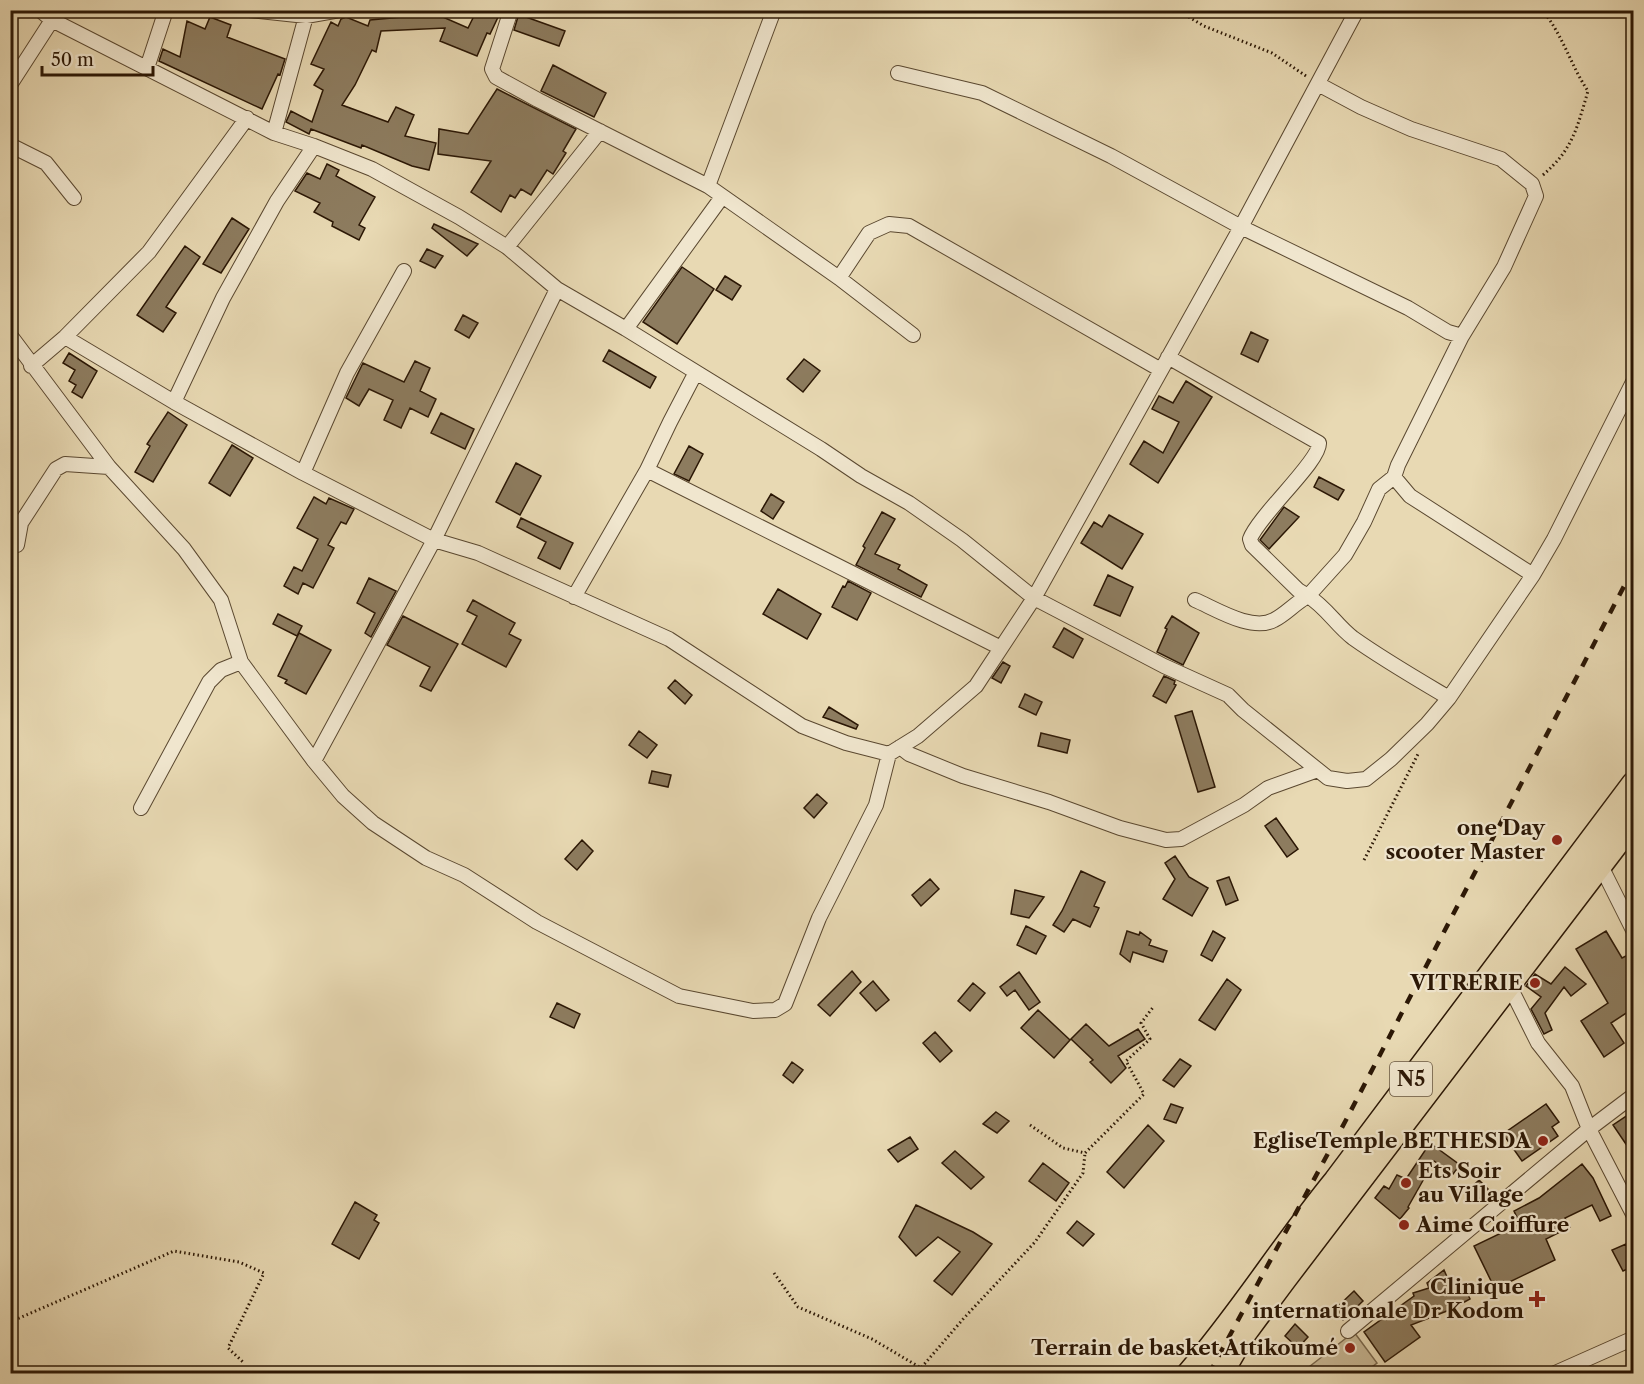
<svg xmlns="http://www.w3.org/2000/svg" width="1644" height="1384" viewBox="0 0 1644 1384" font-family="'Libre Caslon Text',serif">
<rect width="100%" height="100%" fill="#e8d9b3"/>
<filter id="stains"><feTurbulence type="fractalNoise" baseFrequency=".00333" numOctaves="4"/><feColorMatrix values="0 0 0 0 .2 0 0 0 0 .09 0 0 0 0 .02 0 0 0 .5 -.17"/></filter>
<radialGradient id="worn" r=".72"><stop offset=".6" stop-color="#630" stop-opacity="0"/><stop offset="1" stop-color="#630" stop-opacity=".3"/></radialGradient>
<path fill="#c8b895" stroke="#7a684d" stroke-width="1.5" d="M1354,1332L1377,1363L1364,1373H1308L1305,1370Z"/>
<path fill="#8d7c5f" stroke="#2b1705" stroke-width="1.5" d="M489,10L500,13L490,34L487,33L477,56L440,41L445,28L381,31L376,52L372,50L355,85L342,105L388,122L396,107L414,115L405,136L436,143L429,170L412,166L362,145L361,148L311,129L309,134L286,122L291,111L312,122L323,90L314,85L324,69L311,64L331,22L338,26L341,19L346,17L368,26L370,20L436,14L468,28L476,12L486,17Z
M520,10H529L526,17L565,31L559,46L514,30Z
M210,17L231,25L227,37L285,59L280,75L278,74L262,109L159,61L163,49L180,57L187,21L205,29Z
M553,65L606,93L594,117L541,91Z
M497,89L576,129L563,151L566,153L553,174L547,170L531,195L521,189L515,198L510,195L501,212L471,192L491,161L438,154L439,129L468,134Z
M327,164L339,170L336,176L375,197L359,225L365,228L359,240L332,226L333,222L314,212L320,203L295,191L307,173L320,179Z
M232,218L249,229L221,273L203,264Z
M434,224L478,244L467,256L432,228Z
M185,246L200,257L166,307L176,313L163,332L137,315Z
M427,249L443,256L435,268L420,261Z
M682,267L714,289L677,344L643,322Z
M725,276L741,286L732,300L716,290Z
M463,315L478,323L469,338L455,330Z
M1251,332L1268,340L1258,362L1241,354Z
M609,350L656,377L650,388L603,361Z
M69,353L97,371L82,398L72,392L76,385L69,381L75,370L63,363Z
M804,359L820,371L803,392L787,379Z
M415,361L430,368L420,391L436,399L428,417L410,408L401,428L384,420L393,400L369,389L359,406L346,398L363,363L404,382Z
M1186,381L1212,397L1158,483L1130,464L1144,441L1163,453L1179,422L1152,409L1159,396L1173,403Z
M168,412L187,425L153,482L135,472L150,446L147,444Z
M441,413L474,429L465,449L431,433Z
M232,445L253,458L230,496L209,483Z
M689,446L703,454L689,481L674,474Z
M516,463L541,476L520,515L496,502Z
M1319,477L1344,490L1338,500L1314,487Z
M771,494L784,502L773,519L761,511Z
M314,497L326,504L329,498L354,509L346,524L341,522L328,545L334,548L313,588L303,583L298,594L284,586L294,567L302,571L318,539L297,528Z
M1284,507L1299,517L1269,549L1260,540Z
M882,512L895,519L875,554L900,565L898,569L927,585L921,597L856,565L865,548L863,546Z
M1109,515L1143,534L1122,569L1081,543L1094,522L1102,527Z
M521,518L573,543L560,569L538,558L546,542L517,527Z
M1108,575L1133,587L1120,616L1094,605Z
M369,578L396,591L371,637L365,633L375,613L357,603Z
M848,581L871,593L857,620L832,607L843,586L845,587Z
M778,589L821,614L807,639L763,614Z
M473,600L515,623L509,634L521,640L506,667L462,644L477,616L467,611Z
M278,614L302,626L297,636L273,624Z
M403,616L458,644L431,691L420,686L430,667L387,645Z
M1172,616L1199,633L1183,665L1157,652L1167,629L1165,628Z
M1064,628L1083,639L1073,658L1053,647Z
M299,633L331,650L306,694L285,683L287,680L278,676Z
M1003,662L1010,666L1001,683L992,678Z
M1164,676L1175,681L1174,684L1176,685L1166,703L1153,696Z
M675,680L692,695L685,704L668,688Z
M1025,694L1042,702L1036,715L1019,707Z
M829,707L858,725L856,729L823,717Z
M1192,711L1215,787L1198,792L1175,716Z
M639,731L657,745L647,758L629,745Z
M1041,733L1070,740L1067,753L1038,746Z
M652,771L671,775L668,787L649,783Z
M817,794L827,803L814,818L804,808Z
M1276,818L1298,849L1287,857L1265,826Z
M582,840L593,851L577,870L565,859Z
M1175,856L1189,877L1208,888L1192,916L1163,899L1175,879L1165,863Z
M1081,871L1105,882L1094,906L1099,908L1090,927L1073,919L1064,932L1053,925L1062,911Z
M1229,877L1238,900L1226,905L1217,881Z
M930,879L939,889L921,906L912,895Z
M1015,890L1044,897L1029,918L1011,914Z
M1026,926L1046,936L1036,954L1017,945Z
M1127,931L1139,935L1140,932L1151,940L1149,945L1167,951L1163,962L1133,952L1130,962L1120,954Z
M1213,931L1225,938L1212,961L1201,955Z
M1606,931L1622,958L1634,952V969L1629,972L1634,980V1008L1611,1023L1624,1043L1604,1057L1581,1021L1608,1003L1576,949Z
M1565,967L1586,984L1571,996L1564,987L1545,1013L1552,1030L1544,1034L1531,1009L1541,997L1526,986L1535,974L1551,984Z
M852,971L861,982L830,1016L818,1005Z
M1019,972L1040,1002L1029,1010L1015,990L1007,996L1000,987Z
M1227,979L1241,990L1215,1030L1199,1020Z
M873,981L889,1000L876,1011L860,993Z
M973,983L985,993L970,1011L958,1001Z
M557,1003L580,1014L574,1028L550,1017Z
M1038,1010L1070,1040L1054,1058L1021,1028Z
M1086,1024L1109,1046L1138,1029L1145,1039L1118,1056L1126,1068L1111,1083L1090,1062L1093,1060L1071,1039Z
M935,1032L952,1051L940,1062L923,1043Z
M1180,1059L1191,1066L1174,1087L1163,1080Z
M792,1062L803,1070L793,1083L783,1075Z
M1171,1104L1183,1108L1176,1123L1164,1119Z
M1546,1104L1559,1122L1552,1127L1558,1136L1522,1161L1503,1134Z
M1634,1111V1156L1613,1125Z
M996,1112L1009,1121L997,1133L983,1124Z
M1148,1125L1164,1141L1124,1188L1107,1172Z
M910,1137L918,1149L898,1162L888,1150Z
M1430,1143L1460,1165L1453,1174L1434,1161L1408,1207L1409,1208L1400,1219L1375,1198L1384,1186L1389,1189L1397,1175L1406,1179Z
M955,1151L984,1177L971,1189L942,1163Z
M1043,1163L1069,1183L1056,1201L1029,1181Z
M1582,1164L1593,1178L1611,1216L1600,1221L1592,1205L1565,1218L1570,1227L1546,1239L1555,1260L1495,1289L1474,1246L1520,1224L1514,1211L1539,1198Z
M1479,1180L1488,1189L1475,1203L1466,1193Z
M355,1202L377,1215L374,1220L379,1223L359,1259L332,1244Z
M916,1205L973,1232L992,1244L952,1295L934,1281L960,1252L938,1237L916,1256L899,1237Z
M1077,1221L1094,1234L1083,1246L1067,1233Z
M1626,1244L1634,1260V1266L1623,1271L1612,1250Z
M1444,1270L1454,1293L1465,1288L1470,1299L1452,1309L1411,1325L1420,1337L1385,1362L1364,1332L1414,1296L1413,1293L1429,1288L1427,1283Z
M1354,1291L1363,1301L1343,1320L1334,1310Z
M1295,1324L1308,1337L1298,1348L1285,1336Z"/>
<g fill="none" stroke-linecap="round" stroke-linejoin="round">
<g stroke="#5a4830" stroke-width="16">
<path id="minor" d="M40,10L52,20L274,133L314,146L372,169L459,217L507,247L557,289L626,329L821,449L861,476L909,503L962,540L1034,598L1164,666L1228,695L1243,710L1328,778L1347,781L1366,779L1391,759L1427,724L1449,698L1533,575L1410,496L1394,477L1398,465L1462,336L1448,332L1408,308L1241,227L1111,156L982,93L898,73
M249,10L306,16L340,10
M511,10L492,69L496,77L538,100L708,186L839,278L913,335
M147,68L166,10
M1318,84L1361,107L1411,129L1501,159L1532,184L1536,196L1504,267L1462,336
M10,85L52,20
M274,133L306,16
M10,145L46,163L74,198
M708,186L774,10
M507,247L600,131
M839,278L869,233L889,224L909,226L1161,370
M626,329L722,197
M10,335L109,467L184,549L221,600L241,662L314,761L343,796L373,823L426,858L464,875L537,922L679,996L753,1011L775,1010L785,1004L819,918L876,805L889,754L918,736L976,686L1034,598L1241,227L1357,10
M65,337L174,402L303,473L434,540L478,553L669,639L802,726L846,743L889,754
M1168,357L1319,443C1321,460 1259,515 1250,539L1252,545L1298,590L1308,596L1345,555L1364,522L1379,489L1394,477
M31,366L65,337L149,252L247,118
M174,402L223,298L277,201L314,146
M647,470L1001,648
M303,473L347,373L404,271
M17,545L21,523L56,469L65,464L109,467
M1533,575L1554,539L1634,380
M574,597L647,470L670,422L696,372
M1195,600C1216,609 1252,632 1274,620C1286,614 1295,603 1308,596C1326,607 1337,626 1353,638C1384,660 1417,679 1449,698
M900,747L909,754L963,776L1049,802L1120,828L1166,840L1181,839L1244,805L1268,788L1318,770
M314,761L434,540L557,289
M141,808L209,682L221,670L241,662
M1600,864L1634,932
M1509,985L1538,1043L1572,1086L1589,1129L1634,1216
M1348,1331L1589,1129L1634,1095
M1553,1374L1634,1338"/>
</g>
<g stroke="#2b1705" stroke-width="27">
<path id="trunk" d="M1189,1374C1242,1313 1285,1243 1336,1181L1634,784
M1220,1374L1244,1333L1284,1279L1634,820"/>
</g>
<path stroke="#2b1705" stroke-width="3" stroke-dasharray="1.5 3" stroke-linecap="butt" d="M1177,10L1204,26L1272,53L1306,76
M1542,10C1562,33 1571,66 1588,91C1577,128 1573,149 1543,175
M1364,860L1418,754
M1030,1125L1063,1148L1085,1153L1144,1094L1126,1061L1150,1039L1141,1023L1154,1006
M774,1273L798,1307L872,1339L921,1368L964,1318L1035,1242L1083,1173L1085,1153
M10,1322L174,1251L239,1262L264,1273L228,1348L243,1362"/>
<use href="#minor" stroke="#f0e6ce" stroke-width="14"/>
<use href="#trunk" stroke="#e8d9b3" stroke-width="24"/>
<path stroke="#2b1705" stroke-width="4.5" stroke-dasharray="10 10" stroke-linecap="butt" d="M1209,1374L1346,1120L1634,567"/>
</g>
<g fill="#8f2418" stroke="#f0e6ce" stroke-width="2">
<circle cx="1557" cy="840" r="6"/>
<circle cx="1535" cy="983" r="6"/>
<circle cx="1543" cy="1141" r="6"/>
<circle cx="1406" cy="1183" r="6"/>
<circle cx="1404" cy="1225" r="6"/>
<path d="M1534 1290h6v6h6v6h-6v6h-6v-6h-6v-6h6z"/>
<circle cx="1350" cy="1348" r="6"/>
</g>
<g text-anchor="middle" stroke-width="4.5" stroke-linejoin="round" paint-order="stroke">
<rect fill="#f0e6ce" stroke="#665541" stroke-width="1.5" x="1390" y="1062" width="42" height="34" rx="4.5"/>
<g font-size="20" font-weight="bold" fill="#2b1705">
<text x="1411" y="1086">N5</text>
</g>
<g font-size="21" font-weight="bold" fill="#2b1705" stroke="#f0e6ce" text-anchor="end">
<text x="1545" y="835">one Day<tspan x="1545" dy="24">scooter Master</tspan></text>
<text x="1523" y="990">VITRERIE</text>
<text x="1531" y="1148">EgliseTemple BETHESDA</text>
<text x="1418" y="1178" text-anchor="start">Ets Soir<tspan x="1418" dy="24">au Village</tspan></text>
<text x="1416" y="1232" text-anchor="start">Aime Coiffure</text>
<text x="1524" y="1294">Clinique<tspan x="1524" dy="24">internationale Dr Kodom</tspan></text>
<text x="1338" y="1355">Terrain de basket Attikoumé</text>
</g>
</g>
<rect width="1644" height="1384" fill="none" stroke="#e8d9b3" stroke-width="36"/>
<rect x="12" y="12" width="1620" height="1360" fill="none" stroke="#2b1705" stroke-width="3"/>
<rect x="18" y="18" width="1608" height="1348" fill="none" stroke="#2b1705" stroke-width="1.5"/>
<path d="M42 66v9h111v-9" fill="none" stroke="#2b1705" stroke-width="3"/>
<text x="51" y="66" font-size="18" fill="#2b1705" stroke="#f0e6ce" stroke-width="4.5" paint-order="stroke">50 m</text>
<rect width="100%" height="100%" filter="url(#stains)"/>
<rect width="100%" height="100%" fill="url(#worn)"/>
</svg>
